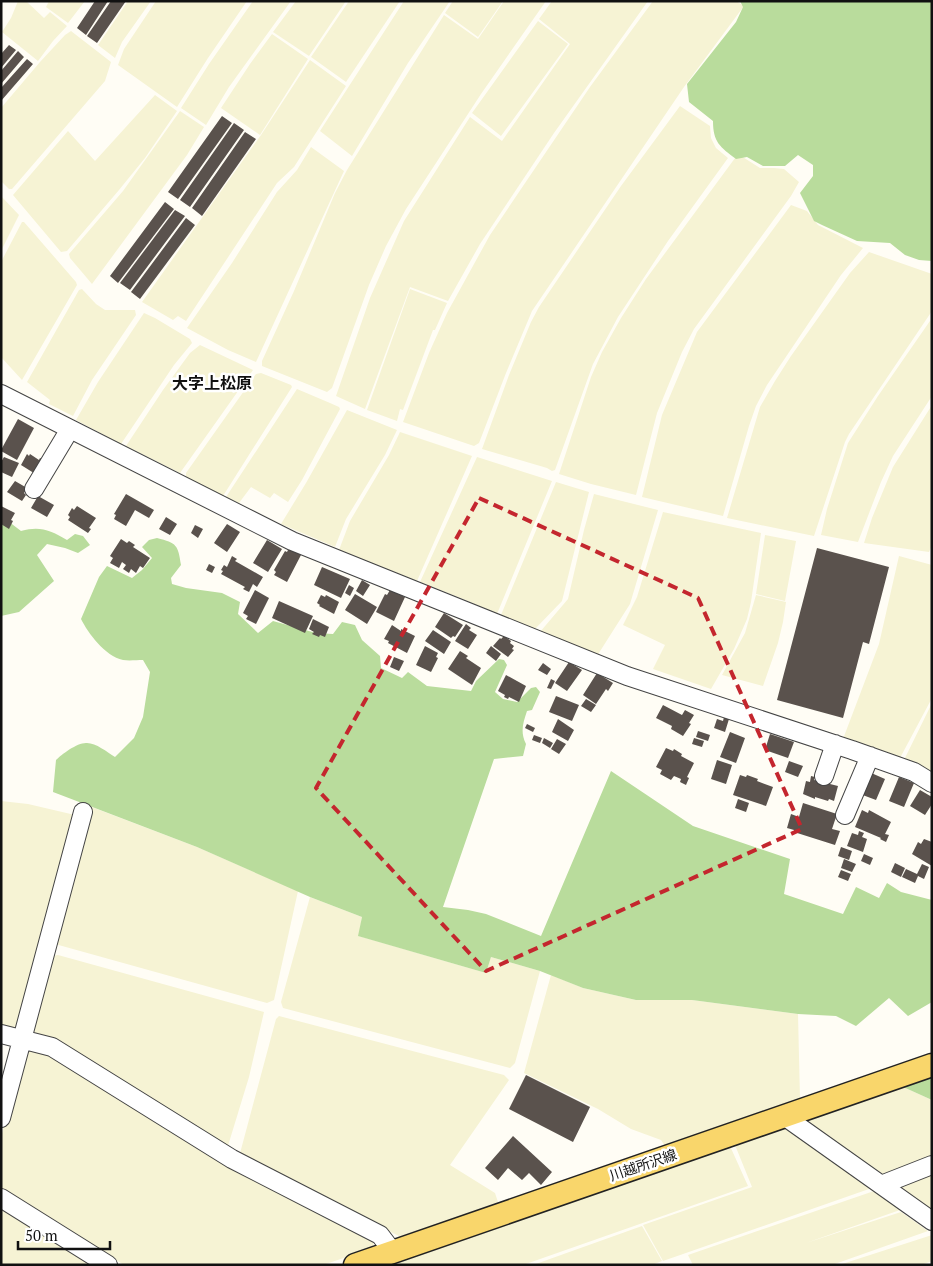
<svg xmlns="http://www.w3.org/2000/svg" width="933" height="1266" viewBox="0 0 933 1266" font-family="'PT Serif','Noto Sans JP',serif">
<rect width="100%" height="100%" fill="#fffdf5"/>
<path fill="#f6f3d4" d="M18,1H26L44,18L50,12L67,26L53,41L38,61L2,32L11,18Z
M49,1H85L68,23L46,7Z
M128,1H151L122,42L115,58L98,45Z
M156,1H247L208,58L177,107L118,65L124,49Z
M253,1H291L229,87L206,125L181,108L209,64Z
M296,1H346L309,56L273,32Z
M349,1H400L346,82L311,57Z
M404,1H450L408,63L352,156L320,131Z
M453,1H503L478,37L445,13Z
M504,1H546L481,94L406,209L386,246L369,285L332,388L327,392L262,366V361L294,291L335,193L347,170L444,15L478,39Z
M552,1H648L554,133L480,244L448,301L410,287L365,409L336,396L370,298L404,221L470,117L502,141L570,44L539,19Z
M653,1H736L744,6L684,87L532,311L506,373L479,443L474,446L403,422L429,353L447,313L490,235L590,87Z
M538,21L568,44L501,136L472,113Z
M71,31L111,62L105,81L12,189H9L1,181V108L40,62L65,35Z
M272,34L308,59L260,135L221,108L250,64Z
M310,60L346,86L294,167L277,183L186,321L178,316L173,320L142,302L261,135Z
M155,95L177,111L145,158L119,190L67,251L61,252L13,195L68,131L95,161Z
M680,106L710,126L711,138L716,148L728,158L668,241L618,317L593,364L555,470L552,471L547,468L482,449L509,375L531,322L539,307L621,186Z
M180,111L204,127L187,155L92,284L70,258L69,254L123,191Z
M311,147L344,171L256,362L228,350L187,328L232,263L277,192L297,170Z
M738,154L760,168H774L784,169L799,182L791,196L694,329L682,352L657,413L636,495L591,484L559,474L591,377L602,352L621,318L646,279Z
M1,196L19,215L1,251Z
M791,205L807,211L818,225L863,248L841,275L767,385L756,406L749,426L723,516L642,497L662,415L697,332Z
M22,222H24L76,282L77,285L22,380L1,357V262Z
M869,252L932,274V311L849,434L845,442L814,536L727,518L760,407L775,381L791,356L850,273Z
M82,289L96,304L105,310H135L136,315L92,380L73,416L49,404L50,400L27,382L79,290Z
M410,289L447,303L435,330H433L403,410L400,409L397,421L367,410Z
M144,313L155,318L190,339L192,343L174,365L121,444L76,420L98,382Z
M932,318V396L893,456L881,482L858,542L821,535L827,509L848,443L878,396Z
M200,345L253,370L180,473L126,446L163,390L190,353Z
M261,373L291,385L292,387L223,496L186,478V473L256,374Z
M297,389L330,403L339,407L340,409L302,480L288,502L274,493L270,498L251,487L239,503L226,497Z
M932,405V545L929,552L864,543L872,518L893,467Z
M347,410L397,430L385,455L346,519L335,547L281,524L306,483Z
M400,432L472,456L417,581L339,550L350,521L389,455Z
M477,457L552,481L497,614L463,599L420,582Z
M556,482L589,492L562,601L535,629L501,615Z
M594,494L658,510L630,604L597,656L540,632L568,599L584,530Z
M663,512L761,533L751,602L747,619L734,649L711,689L653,669L665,645L623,625L637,597Z
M765,535L796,541L785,601L756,594Z
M899,556L932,565V698L900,758L843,739L879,644Z
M756,595L786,602L783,622L778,643L763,686L722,675L745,633Z
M932,703V774L904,760Z
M1,801L28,804L75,815L16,1032L1,1028Z
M89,806L197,847L298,891L274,1000L267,1003L55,944Z
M310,897L362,917L359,936L486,973L491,957L540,971L515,1063L510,1068L283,1008L281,1002Z
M58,955L264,1012L249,1077L227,1149L30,1036L50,956Z
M551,975L583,988L636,1000H692L798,1014L800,1099L665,1146L661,1140L631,1129L598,1109L524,1073Z
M279,1016L504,1075L509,1080L450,1165L495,1193L498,1202L403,1238L239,1157L276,1019Z
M26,1047L50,1052L374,1239L373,1248L323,1265H124L1,1188V1137Z
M901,1086L932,1100V1157L885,1175L874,1169L809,1127L807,1120Z
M779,1128H788L868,1184L869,1189L663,1261L643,1225L752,1187L735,1145Z
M730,1146L748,1186L523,1265H399L398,1261Z
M932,1173V1213L895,1187Z
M874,1191L900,1210L806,1243L901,1212L928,1231L832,1265H693L688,1255Z
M1,1207L99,1265H1Z
M642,1226L662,1261L652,1265H533Z
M932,1235V1261L921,1265H839Z"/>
<path fill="#b9dc9c" d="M740,1H932V261L919,260L905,255L890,243L857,241L822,225L814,221L800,193L813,176V165L798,155L785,166H763L747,157L736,159C720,147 713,142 713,121L689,102L687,84L736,22L743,7Z
M1,518H4L21,531C40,526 50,530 67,540L75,534L83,536L90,545L78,553L65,548L47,544L37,555L54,581L19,612L1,616Z
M157,538C177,543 178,545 181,565L171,578L172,584L186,588L222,593L240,602L238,614L258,633L273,621L316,633L333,634L342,622L355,625L362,640L380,656L381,668L402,678L408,672L427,686L471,691L476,681L499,659L504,660L507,665L495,692L503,699L517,702L531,688L536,687L540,692L532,710L527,711C523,723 520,732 526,744L523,756L494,759L443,907L468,910L486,914L541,936L611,771L693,826L790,859L784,894L843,914L856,887L879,898L887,883L901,892L932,900V1002L908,1016L889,998L856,1026L836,1016L798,1014L692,1000H636L583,988L540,971L491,957L486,973L358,936L362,917L310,897L197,847L53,792L56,760C62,754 78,742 87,743C96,743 107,752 115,757L134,738L143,717L150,672L143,660C137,660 129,661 123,660C105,656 88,633 81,619L99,577L107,566L132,578L142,570L152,558L142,547L149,540Z
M932,1075V1100L901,1086Z"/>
<path fill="#5a524d" d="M95,1H108L86,35L77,28Z
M111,1H126L97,43L87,36Z
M9,45L16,50L1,68V54Z
M18,51L24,57L1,84V71Z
M27,59L33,64L1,101V88Z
M222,116L232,123L178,199L168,192Z
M234,123L244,130L190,207L180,200Z
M245,132L256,139L202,216L192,208Z
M165,202L174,209L118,283L110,276Z
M175,210L185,216L130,290L120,283Z
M186,218L195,225L140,299L131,292Z
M18,419L34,428L17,460L1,451V450Z
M27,454L29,456L30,454L39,460L40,458L46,461L37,475L21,465Z
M4,457L19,463L12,477L1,472V462Z
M15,481L27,488L24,493L26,495L22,501L7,492Z
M126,494L154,510L149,518L135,510L126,526L114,519L116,515L114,514Z
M38,496L54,505L47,517L31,508Z
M1,506L15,513L11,520L13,521L9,529L1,524Z
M77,506L96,518L89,528L91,529L88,533L68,520L70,517L68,515L72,508L74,510Z
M166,517L177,524L170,535L159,529Z
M227,524L240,532L227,552L214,543Z
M195,525L203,529L198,538L191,533Z
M121,539L127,543L129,541L135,545L133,547L150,558L143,568L140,566L136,573L131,569L129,573L123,569L126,565L122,562L119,568L110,563L113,558L110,556Z
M267,540L282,549L268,572L253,563Z
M289,548L301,555L287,582L274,575L276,572L274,570L285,551L287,552Z
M817,548L889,567L869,644L863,642L843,718L777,700Z
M232,556L237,559L235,561L263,577L257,587L253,584L249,592L243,589L245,587L221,574L223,571L221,570L224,565L227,567Z
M209,564L215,567L212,573L206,570Z
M322,567L350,579L341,598L314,585Z
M362,580L370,585L363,596L356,591Z
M349,585L354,588L350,596L345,593Z
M255,590L269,598L256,624L246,619L248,616L243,613Z
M390,590L405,597L394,621L376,612L385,594L387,595Z
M355,594L377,607L367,624L345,610Z
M321,595L325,597L326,595L339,602L334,614L319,606L320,605L317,603Z
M279,601L313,616L305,633L272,618Z
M444,613L463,625L455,637L453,636L451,638L435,627Z
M313,619L329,627L325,637L320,635L319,637L312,634L314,632L309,629Z
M466,624L471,628L469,630L477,635L468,649L455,641Z
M392,625L401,631V629L415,636L407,653L388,643L389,641L384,639Z
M433,630L451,642L444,654L425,641Z
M504,636L511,641L510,643L514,646L512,649L514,650L508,657L493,646L500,638L501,639Z
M425,646L438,653L436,657L438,658L431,672L416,665Z
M491,646L501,654L496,661L486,653Z
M460,651L468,656L466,658L481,668L472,685L448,669Z
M394,657L404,661L399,671L390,667Z
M569,662L582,670L567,691L555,683Z
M543,663L551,669L547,675L538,670Z
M597,673L613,683L608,691L606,689L596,704L583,695Z
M506,675L526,686L519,702L509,697L508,699L504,697L505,695L498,691Z
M551,679L555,681L551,689L547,688Z
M556,696L579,705L572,721L549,712Z
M586,699L596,705L591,712L581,706Z
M663,705L682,715L685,710L694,715L689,723L691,724L683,736L671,729L672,726L656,718Z
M724,717L729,719L725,732L714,728L717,719L723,721Z
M558,719L574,730L568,741L552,732Z
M527,724L535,728L533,732L525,728Z
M698,731L710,735L708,741L696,737Z
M730,732L745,738L736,763L720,757Z
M770,734L794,742L788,758L765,750Z
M534,735L542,738L540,743L532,740Z
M544,738L553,743L550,748L542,743Z
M694,738L704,741L702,747L692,744Z
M557,739L566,744L559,754L551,749Z
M666,748L673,751L674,749L682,754L681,756L694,763L687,777L689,778L686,785L680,782L681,779L674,776L671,780L660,774L662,770L656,767Z
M717,760L732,765L726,784L711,779Z
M789,761L803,766L798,777L785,772Z
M869,772L885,779L876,800L860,794Z
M740,775L746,777L747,775L758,779L757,781L773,787L766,806L733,795Z
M811,776L815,777L814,780L838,786L834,801L829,799L828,801L815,797V799L803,794L806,781L810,782Z
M899,777L914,783L904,807L889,801Z
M920,790L932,797V804L925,815L910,806Z
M738,799L749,803L746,812L735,808Z
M803,803L837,814L832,829L840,831L835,845L794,832V830L787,828L791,814L799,817Z
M862,810L868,813L869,810L891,822L885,834L889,835L886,842L880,839L881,838L855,827Z
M859,831L864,833L862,837L867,839L863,852L847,846L852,833L858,835Z
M924,839L932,842V866L912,854L918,842L921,844Z
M841,847L852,851L849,860L838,856Z
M864,854L873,858L870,865L861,861Z
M844,859L856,864L852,872L841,868Z
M895,863L905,868L901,877L891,872Z
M922,864L929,867L924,879L918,876L915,883L902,877L906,869L917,874Z
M841,870L851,874L848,881L838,877Z
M526,1075L590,1107L573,1142L509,1109Z
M513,1136L552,1172L541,1185L529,1173L522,1180L508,1168L498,1180L485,1168Z"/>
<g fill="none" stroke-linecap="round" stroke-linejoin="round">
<g stroke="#444" stroke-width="20">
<path id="minor" d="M1,394L292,541L627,676L852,750L914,772L932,783
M34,489L70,429
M824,776L835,744
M845,815L870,756
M1,1034L52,1047L232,1159L380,1235L393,1252
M784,1116L932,1221
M1,1118L83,812
M881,1185L932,1165
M1,1198L108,1265"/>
</g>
<g stroke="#222" stroke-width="25">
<path id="major" d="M355,1265L932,1065"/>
</g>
<use href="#minor" stroke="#fff" stroke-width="18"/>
<use href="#major" stroke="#f9d66b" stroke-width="22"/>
</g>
<path fill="none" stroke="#c4262e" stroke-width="4" stroke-dasharray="10 6" stroke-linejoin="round" d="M479,498L698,598L802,829L486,971L316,788Z"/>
<g text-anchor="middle" stroke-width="5" stroke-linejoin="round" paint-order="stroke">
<g font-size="14" fill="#111" stroke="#fff">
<text transform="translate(643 1165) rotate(-19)" y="5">川越所沢線</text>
</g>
<g font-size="16" font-weight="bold" fill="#111" stroke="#fff">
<text x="212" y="389">大字上松原</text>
</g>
</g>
<rect width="933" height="1266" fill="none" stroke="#111111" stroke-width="5"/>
<path d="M18 1241v8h92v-8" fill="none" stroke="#111111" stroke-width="2.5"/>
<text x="25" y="1241" font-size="15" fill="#111111" stroke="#ffffff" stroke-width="4" paint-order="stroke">50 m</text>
</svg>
